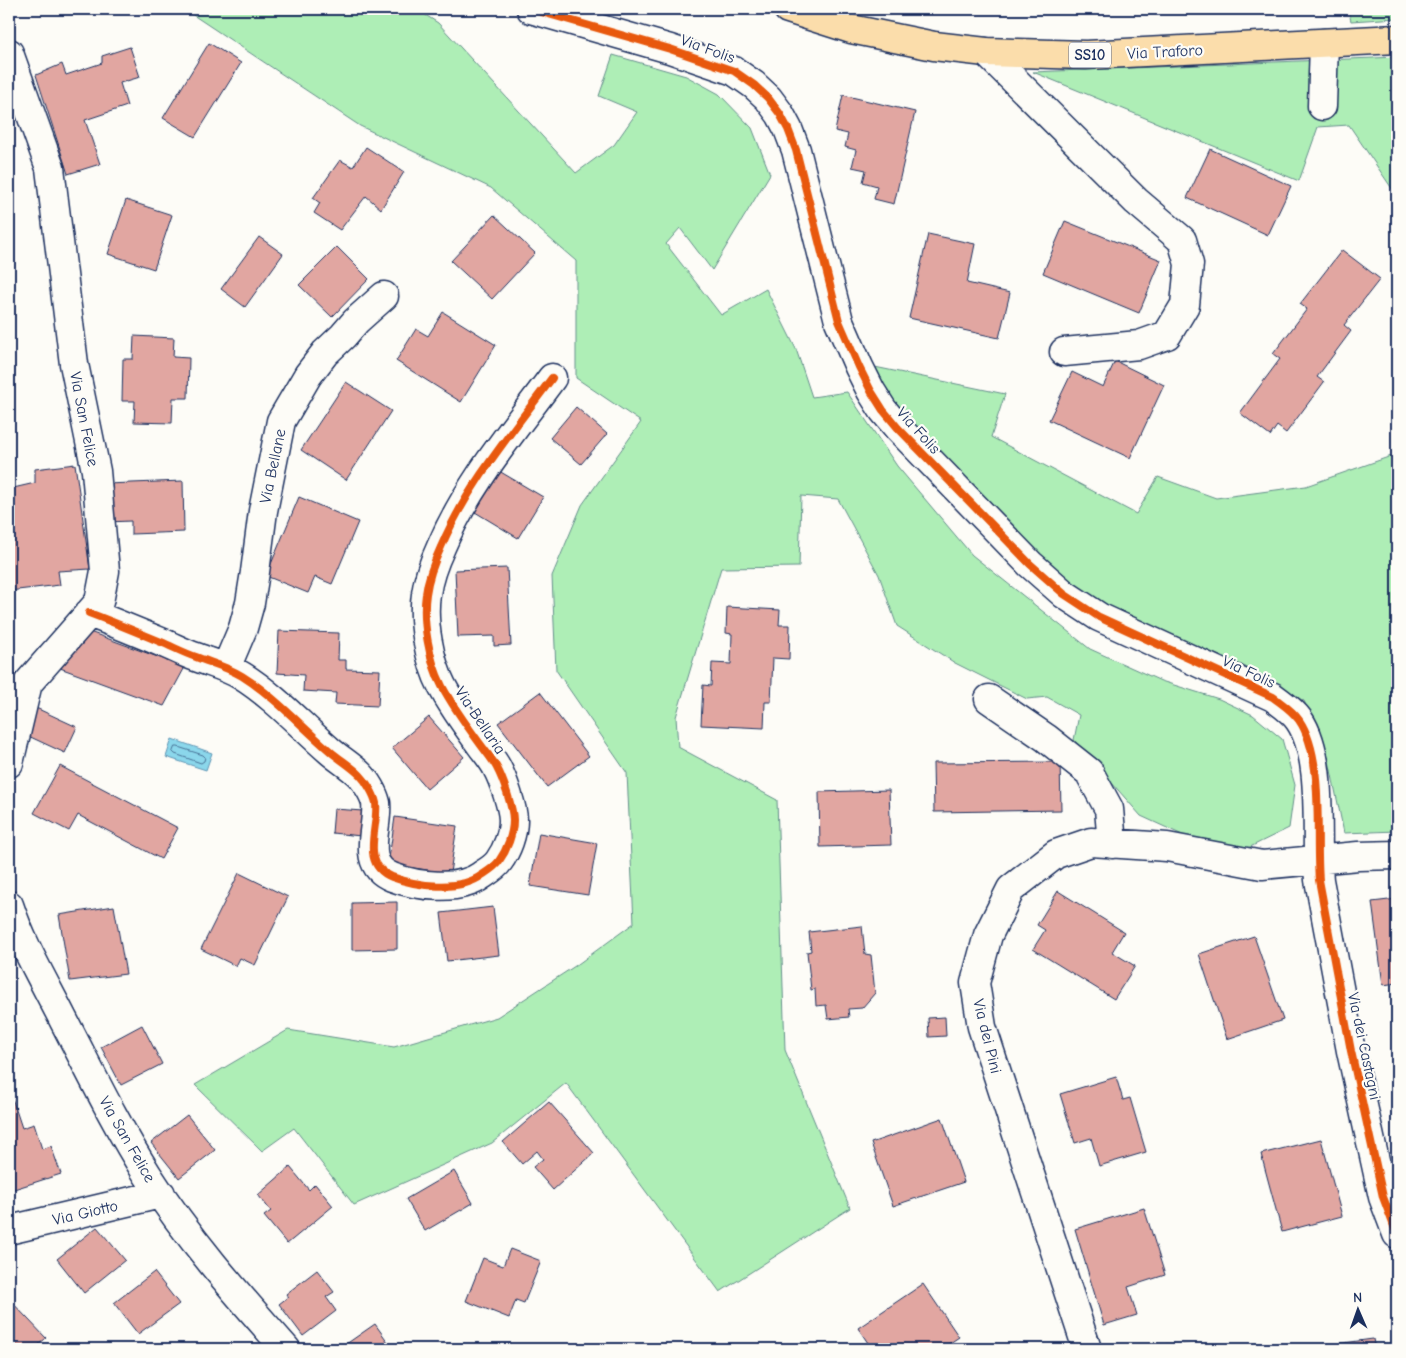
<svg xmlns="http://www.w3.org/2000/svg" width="1406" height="1358" viewBox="0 0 1406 1358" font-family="'Comic Neue',sans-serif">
<rect width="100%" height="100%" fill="#fdfcf7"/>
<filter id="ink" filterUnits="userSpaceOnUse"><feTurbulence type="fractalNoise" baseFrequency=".02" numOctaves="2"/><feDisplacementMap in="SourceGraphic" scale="10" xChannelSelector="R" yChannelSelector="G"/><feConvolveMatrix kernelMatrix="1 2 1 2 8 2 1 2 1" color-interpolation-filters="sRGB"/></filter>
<g filter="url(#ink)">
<path fill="#aeeeb6" stroke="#648e8a" d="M184,9H416L438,23L576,173L614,145L637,112L599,96L613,55L686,76L719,94L752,128L770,174L712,270L680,228L666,244L721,315L766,289L796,349L812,397L847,392L897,466L972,555L1090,649L1161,681L1219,699L1253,715L1282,739L1295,785L1289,828L1246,849L1189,838L1141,816L1074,740L1079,715L1047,697L1027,699L955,663L897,626L879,575L838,499L801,496L799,567L721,568L676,717L678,747L777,800L785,1050L850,1208L720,1292L566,1083L492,1143L354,1205L294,1128L262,1151L195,1085L288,1030L394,1047L497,1017L578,964L634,923L627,773L556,670L552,576L582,505L641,422L576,378V261L491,188L360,126Z
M1350,9H1397V18L1351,21L1348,9Z
M1397,57V196L1349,125L1318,127L1299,181L1033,72Z
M865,365L1005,394L991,437L1136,514L1158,477L1216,498L1306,486L1397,454V831L1344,833L1327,751L1304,701L1242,665L1114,613L1064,577L975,492L901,418Z"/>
<path fill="#8bd7eb" stroke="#5e94b3" d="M172,739L212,753L206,770L166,757Z"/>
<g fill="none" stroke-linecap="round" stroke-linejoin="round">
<path stroke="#487296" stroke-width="1" d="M175,747H178L203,755L205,757L204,761L201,763L175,754L173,752Z"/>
</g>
<path fill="#e1a6a1" stroke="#1b2f5e" d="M209,43L241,63L195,137L163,118Z
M130,47L140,77L120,83L127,106L85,120L100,164L68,174L36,75L62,64L66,75L102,63V56Z
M843,95L915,112L894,204L874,199L877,186L863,182L866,170L852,167L856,150L845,147L848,134L835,131Z
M366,147L404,172L381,209L366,196L340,230L314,213L320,203L313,198L340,160L353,167Z
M1210,149L1291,186L1268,235L1187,198Z
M126,200L172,215L154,269L108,254Z
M494,215L535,253L492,299L451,261Z
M1065,221L1161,260L1139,313L1043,273Z
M928,234L975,244L967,283L1010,293L999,338L909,318Z
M259,237L283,254L245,307L221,289Z
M337,247L369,279L332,317L299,285Z
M1342,250L1380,279L1344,325L1351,331L1317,377L1324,382L1286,433L1277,426L1270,436L1240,413L1280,359L1273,354L1307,309L1300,304Z
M443,312L496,345L461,402L396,361L416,329L428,336Z
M134,336L174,338L173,357L189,358L188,398H173L172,423L134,422L135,401H122L123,359H133Z
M1115,361L1164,385L1130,458L1049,420L1072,372L1103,387Z
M346,382L391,411L346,480L301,450Z
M576,407L607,434L581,464L550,438Z
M75,464L90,569L58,571L60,585L9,591V536H14L9,489L35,483V469Z
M499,471L543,497L518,538L475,512Z
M183,481L184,532L131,534V521L107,522L106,484Z
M299,497L358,522L332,584L315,577L308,593L266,576Z
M507,568L511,645L494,646V636L458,637L455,570Z
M727,607L780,610L779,625H790L789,659L773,658L771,702H765L764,728L701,725L703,685L711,686L712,663L731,664L732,634L726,633Z
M87,631L185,667L164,706L60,668Z
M279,631L339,633L338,660H346V669L380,670L378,706L335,704L336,693L303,691L304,675L277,673Z
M540,692L589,756L547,787L498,723Z
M36,708L77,727L65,753L24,734Z
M429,717L464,757L427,789L392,748Z
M1060,762L1061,810L934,812L933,763Z
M60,766L178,828L161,859L78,815L69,831L34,813Z
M889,790L891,845L820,847L819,792Z
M334,809L363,811L361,836L332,833Z
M395,817L457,826L450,873L388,865Z
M539,833L597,843L588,895L530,886Z
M239,873L288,897L255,965L240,958L236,966L201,949Z
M1058,891L1124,932L1112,952L1135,966L1114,999L1033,949L1045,930L1037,925Z
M1397,899V983L1383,985L1372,902Z
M397,902V949L352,950V903Z
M114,906L126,974L70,981L59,915Z
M493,907L499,955L447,961L441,913Z
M862,926L865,954L871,955L875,993L862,1008L848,1009L849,1017L828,1019L826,1005L816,1006L815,989L811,990L807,952L811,951L809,932Z
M1254,936L1283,1020L1227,1039L1199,954Z
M945,1017L946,1036L929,1037L928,1018Z
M142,1025L162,1064L121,1085L101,1047Z
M1116,1077L1123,1100L1130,1098L1146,1152L1099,1166L1091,1138L1075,1143L1060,1094Z
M9,1095H11L22,1128L34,1124L42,1149L51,1146L61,1174L11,1190L9,1184Z
M549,1102L594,1153L553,1190L533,1167L543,1159L537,1151L522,1164L503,1142Z
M187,1115L215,1150L179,1178L151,1143Z
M942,1118L964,1182L893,1206L871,1143Z
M1321,1139L1342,1216L1282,1232L1261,1154Z
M290,1167L309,1190L315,1184L333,1206L287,1244L264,1216L271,1211L258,1195Z
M454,1171L473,1203L425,1231L406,1199Z
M1144,1208L1165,1275L1128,1287L1137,1315L1104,1325L1075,1229Z
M97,1227L125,1260L84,1293L57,1259Z
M510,1249L541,1261L524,1303L516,1300L509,1318L466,1301L483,1258L503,1266Z
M317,1270L334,1292L326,1297L336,1311L303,1336L279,1304L288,1297L286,1294Z
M154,1272L179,1304L138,1334L114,1303Z
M923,1284L959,1337L941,1349H882L879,1345L872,1349L858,1328Z
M9,1299L46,1338L34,1349H9Z
M375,1324L393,1349H339Z
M1373,1339L1375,1349H1298Z
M1166,1344L1216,1349H1166Z"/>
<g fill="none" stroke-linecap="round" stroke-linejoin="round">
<g stroke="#1b2f5e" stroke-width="31">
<path id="minor" d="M531,9L670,49L734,71L754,85L768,98L780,114L788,129L796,150L839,321L859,367L871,391L883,410L898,428L1030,564L1064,594L1099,617L1273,697C1282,704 1292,710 1299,720C1325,758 1315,835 1319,880L1351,1051L1383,1197L1397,1234
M986,52L1136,201L1182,240L1189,264L1185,305L1167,335L1139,345L1064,352
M9,53L50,168L74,364L96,471L105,571L99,602L28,683L9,763
M1322,106L1324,43
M89,613C113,622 137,632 161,642C173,647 184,653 196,657C211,663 228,667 242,676C274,696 301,726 330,751C339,759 351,766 360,775C366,781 374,794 376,803C379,828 359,864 392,877C416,886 460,892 482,875C488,871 495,867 499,861C507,850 513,834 513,820C513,808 503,779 497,768C493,760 486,752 481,745C467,726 453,707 442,686C429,661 422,621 426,594C428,578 434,562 441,547C468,484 512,432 552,378
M226,668L243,628L250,603L255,572L263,511L281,421L308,375L325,353L343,336L356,321L384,296
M989,699L1046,738L1089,772L1109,809L1112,844
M9,905C22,945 45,983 64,1021C91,1073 116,1125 147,1174C187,1237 237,1294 286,1349
M9,1230L161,1194
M1087,1349L982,1027L975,983L988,935L1011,889L1056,854L1091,842L1167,847L1262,865L1358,856L1397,855"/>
</g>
<g stroke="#1b2f5e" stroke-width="31">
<path id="major" d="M788,9L851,29L934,46L986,52L1086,55L1397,39"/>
</g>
<use href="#minor" stroke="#fdfcf7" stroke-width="28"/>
<use href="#major" stroke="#fbddab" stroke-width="28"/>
<g stroke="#fdfcf7" stroke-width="11">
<path id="cycleway" d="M531,9L670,49L734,71L754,85L768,98L780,114L788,129L796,150L839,321L859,367L871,391L883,410L898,428L1030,564L1064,594L1099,617L1273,697C1282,704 1292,710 1299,720C1325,758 1315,835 1319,880L1351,1051L1383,1197L1397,1234
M89,613C113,622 137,632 161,642C173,647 184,653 196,657C211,663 228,667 242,676C274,696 301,726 330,751C339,759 351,766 360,775C366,781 374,794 376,803C379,828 359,864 392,877C416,886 460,892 482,875C488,871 495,867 499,861C507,850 513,834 513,820C513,808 503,779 497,768C493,760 486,752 481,745C467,726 453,707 442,686C429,661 422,621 426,594C428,578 434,562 441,547C468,484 512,432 552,378"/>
</g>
<use href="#cycleway" stroke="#e8590c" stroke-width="8"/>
</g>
</g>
<g text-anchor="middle" stroke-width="4.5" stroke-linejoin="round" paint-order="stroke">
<rect fill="#fdfcf7" stroke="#5f6c8c" stroke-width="1" x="1069" y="42.5" width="42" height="25" rx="4"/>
<g font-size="15" font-weight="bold" fill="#1b2f5e">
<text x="1090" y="60">SS10</text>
</g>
<g font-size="16" fill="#1b2f5e" stroke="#fdfcf7">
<text transform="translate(708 48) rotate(20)" y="6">Via Folis</text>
<text transform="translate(1165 51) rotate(-3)" y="6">Via Traforo</text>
<text transform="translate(85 419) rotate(79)" y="6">Via San Felice</text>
<text transform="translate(919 430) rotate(48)" y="6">Via Folis</text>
<text transform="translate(272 466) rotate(-78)" y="6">Via Bellane</text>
<text transform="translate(1249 671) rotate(25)" y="6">Via Folis</text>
<text transform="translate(481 720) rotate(56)" y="6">Via Bellaria</text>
<text transform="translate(988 1036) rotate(76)" y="6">Via dei Pini</text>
<text transform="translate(1365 1046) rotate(78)" y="6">Via dei Castagni</text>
<text transform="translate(128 1139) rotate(60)" y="6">Via San Felice</text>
<text transform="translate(85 1212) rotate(-13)" y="6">Via Giotto</text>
</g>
</g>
<rect width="1406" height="1358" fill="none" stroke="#fdfcf7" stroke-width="30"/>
<rect x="15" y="15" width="1376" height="1328" fill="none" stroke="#1b2f5e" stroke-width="2" filter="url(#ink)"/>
<g transform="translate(1358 1310) rotate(358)" stroke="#fdfcf7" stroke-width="4" paint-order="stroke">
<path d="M0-4L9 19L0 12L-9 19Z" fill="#1b2f5e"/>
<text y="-8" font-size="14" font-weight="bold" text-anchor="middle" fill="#1b2f5e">N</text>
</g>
</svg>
